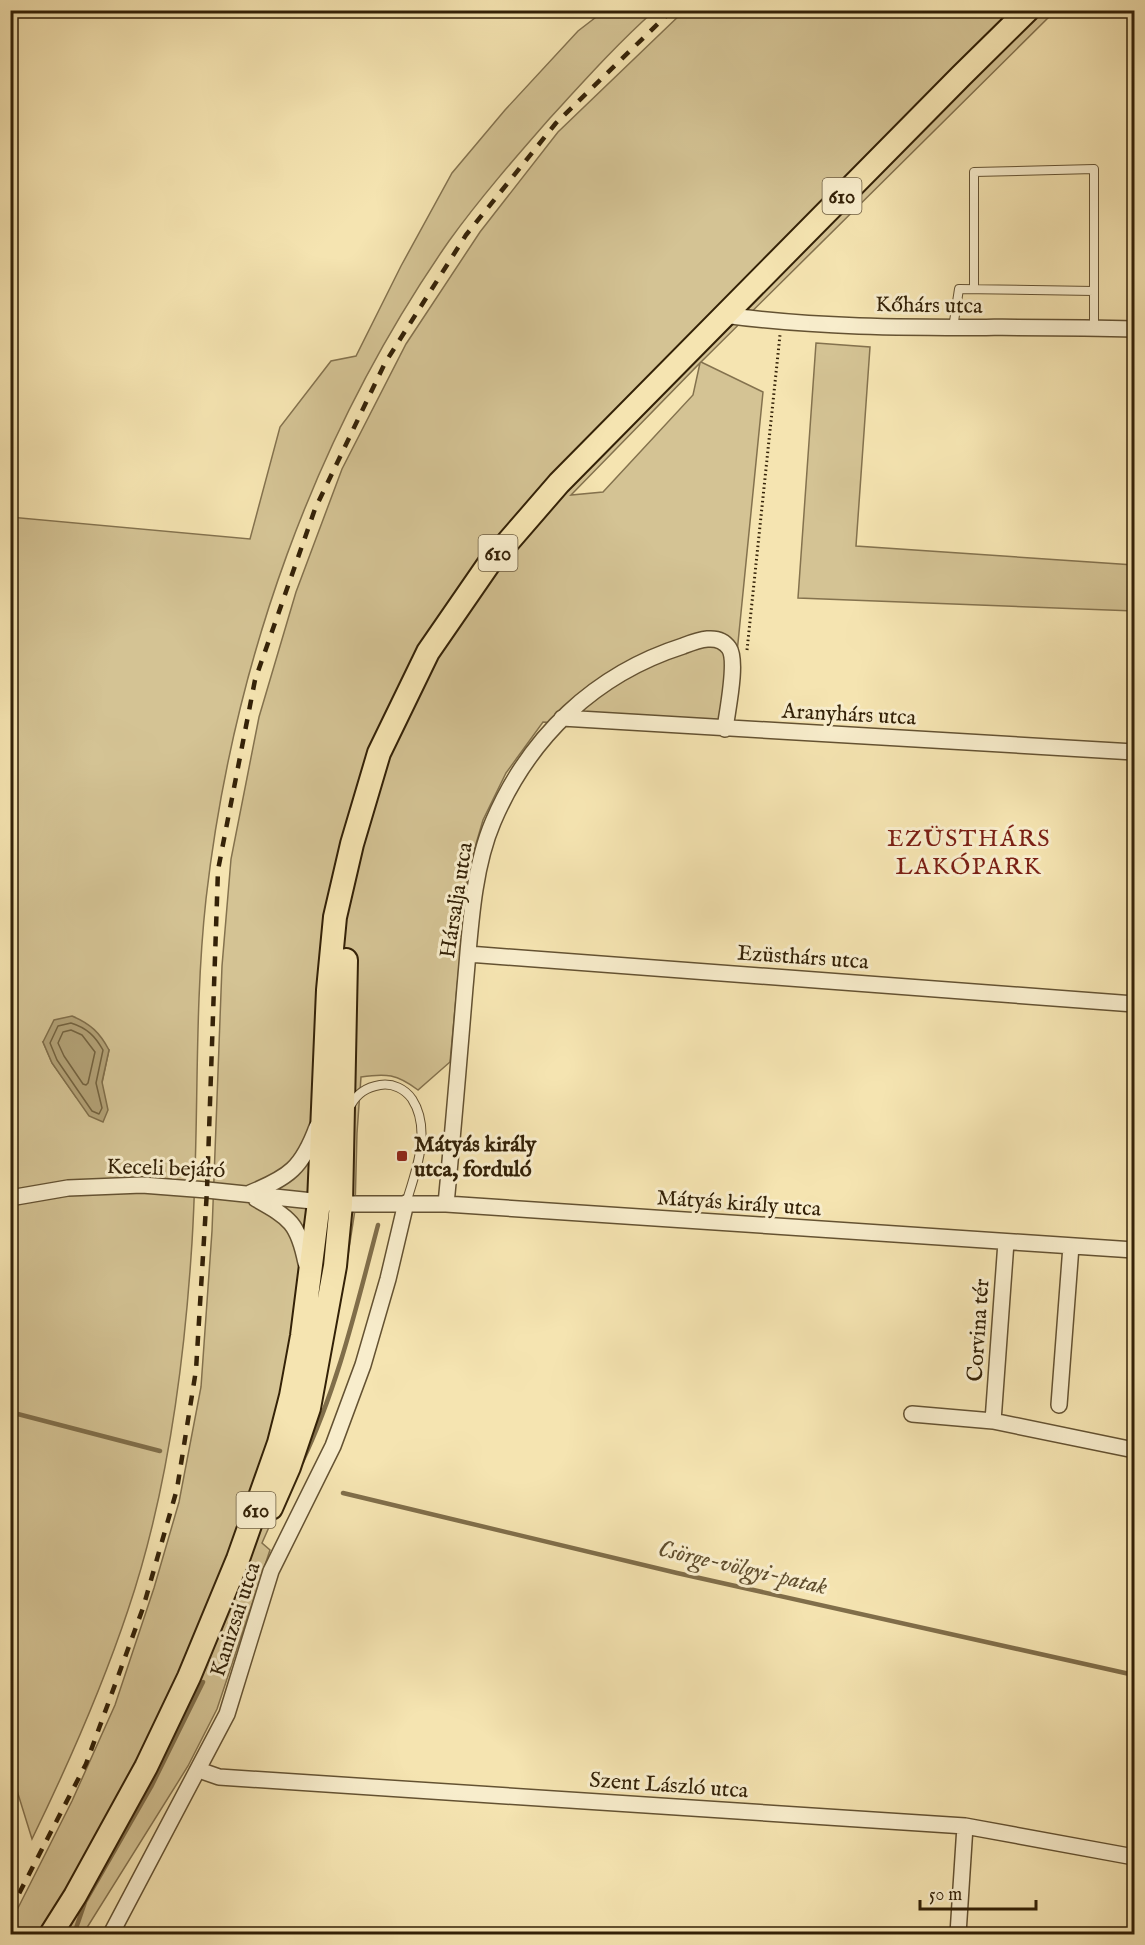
<svg xmlns="http://www.w3.org/2000/svg" width="1145" height="1945" viewBox="0 0 1145 1945" font-family="'IM FELL English',serif">
<rect width="100%" height="100%" fill="#f5e4b1"/>
<filter id="stains"><feTurbulence type="fractalNoise" baseFrequency=".00333" numOctaves="4"/><feColorMatrix values="0 0 0 0 .2 0 0 0 0 .09 0 0 0 0 .02 0 0 0 .5 -.17"/></filter>
<radialGradient id="worn" r=".72"><stop offset=".6" stop-color="#630" stop-opacity="0"/><stop offset="1" stop-color="#630" stop-opacity=".3"/></radialGradient>
<path fill="#d4c394" stroke="#84724e" stroke-width="1.5" fill-rule="evenodd" d="M604,11H654C617,44 584,81 550,118C515,158 480,198 449,241C314,435 233,664 206,899C193,1017 200,1138 191,1257C183,1374 166,1498 128,1610C102,1688 68,1765 32,1839L10,1768V517L250,539L280,427L331,361L356,356L401,266L452,173L505,110L578,31ZM43,1042L109,1050L102,1083L76,1097L52,1063Z
M684,11H1055L701,362L763,392L729,733L543,722L506,773L483,820L468,871L450,1062L418,1090C397,1074 386,1073 361,1077L357,1133L355,1210L344,1281L304,1448L262,1543L270,1550L217,1709L188,1766L83,1934H11V1919L18,1908L72,1801L115,1705L154,1588L179,1502L201,1387L212,1231L222,966L231,859L259,717L296,592L342,469L406,344L480,232L558,132ZM700,363L693,395L603,492L571,495Z
M816,343L870,347L856,546L1134,565V611L798,598Z"/>
<path fill="#b3a277" stroke="#806e4a" stroke-width="1.5" d="M72,1016C91,1024 100,1033 109,1050L102,1082L108,1110L103,1122L89,1116L52,1063L43,1042L54,1020Z"/>
<g fill="none" stroke-linecap="round" stroke-linejoin="round">
<path stroke="#73623f" stroke-width="1.5" d="M71,1023C87,1028 95,1036 103,1050L96,1083L102,1108L99,1114L92,1111L57,1060L50,1043L58,1026Z
M71,1030L82,1035L95,1052L88,1083L86,1085L83,1084L64,1056L58,1043L63,1032Z"/>
<path stroke="#806e4a" stroke-width="4.5" d="M10,1412L160,1451
M302,1462C338,1387 357,1304 378,1225
M343,1493L677,1573L1134,1675
M74,1934L85,1902L151,1787L203,1682"/>
<g stroke="#645232" stroke-width="10">
<path id="lane" d="M974,289V172L1094,169V291
M953,328L959,289L1094,291V327
M351,1105C357,1093 368,1087 380,1085C393,1083 405,1089 412,1099C432,1130 416,1171 406,1203"/>
</g>
<g stroke="#645232" stroke-width="18">
<path id="street" d="M724,315C860,334 998,324 1134,329
M562,718L1134,752
M468,954L1134,1004
M250,1193C289,1177 302,1168 317,1127
M10,1198L68,1188L142,1185L207,1190L341,1204H446L1134,1250
M256,1199C290,1218 298,1223 306,1263
M446,1204C453,1132 459,1060 465,987C470,935 472,871 493,822C529,737 595,674 683,646C696,641 718,632 729,648C738,661 727,712 725,729
M1059,1405L1071,1246
M912,1414L993,1421L1134,1450
M993,1421L1006,1242
M199,1770L219,1777L965,1826L1134,1857
M111,1934L227,1714L271,1571L333,1446L363,1365L388,1279L406,1203
M958,1934L965,1826"/>
</g>
<g stroke="#332107" stroke-width="26">
<path id="primary" d="M271,1508L289,1467L309,1408L335,1266L341,1204L346,960
M51,1934L75,1896L146,1767L189,1677L238,1559L279,1443L291,1396L302,1336L319,1202L328,990L335,917L352,844L379,753L428,652L488,565L559,483L961,76L1028,10"/>
</g>
<path stroke="#332107" stroke-width="3" stroke-dasharray="1.5 3" stroke-linecap="butt" d="M10,610V629
M747,650L780,335"/>
<use href="#lane" stroke="#f8edcc" stroke-width="8"/>
<use href="#street" stroke="#f8edcc" stroke-width="15"/>
<use href="#primary" stroke="#f5e4b1" stroke-width="22"/>
<path stroke="#332107" stroke-width="4.5" stroke-dasharray="10 10" stroke-linecap="butt" d="M10,1911L86,1764L143,1608L177,1489L196,1370L207,1190L218,870L255,680L315,509L385,363L466,235L556,123L672,10"/>
</g>
<rect fill="#8f2418" stroke="#f8edcc" stroke-width="2" x="396" y="1150" width="12" height="12" rx="3"/>
<g text-anchor="middle" stroke-width="6" stroke-linejoin="round" paint-order="stroke">
<g fill="#f8edcc" stroke="#6e5e42" stroke-width="1.5">
<rect x="822.5" y="178" width="39" height="36" rx="4.5"/>
<rect x="478.5" y="535" width="39" height="36" rx="4.5"/>
<rect x="236.5" y="1492" width="39" height="36" rx="4.5"/>
</g>
<g font-size="21" font-weight="bold" fill="#332107">
<text x="842" y="203">610</text>
<text x="498" y="560">610</text>
<text x="256" y="1517">610</text>
</g>
<g font-size="22" fill="#332107" stroke="#f8edcc">
<text transform="translate(929 304) rotate(1)" y="8">Kőhárs utca</text>
<text transform="translate(849 713) rotate(3)" y="8">Aranyhárs utca</text>
<text transform="translate(455 900) rotate(-81)" y="8">Hársalja utca</text>
<text transform="translate(803 956) rotate(4)" y="8">Ezüsthárs utca</text>
<text transform="translate(166 1167) rotate(2)" y="8">Keceli bejáró</text>
<text transform="translate(739 1202) rotate(4)" y="8">Mátyás király utca</text>
<text transform="translate(977 1330) rotate(-86)" y="8">Corvina tér</text>
<text transform="translate(234 1619) rotate(-72)" y="8">Kanizsai utca</text>
<text transform="translate(669 1784) rotate(4)" y="8">Szent László utca</text>
</g>
<g font-size="22" font-weight="bold" fill="#332107" stroke="#f8edcc" text-anchor="start">
<text x="414" y="1151">Mátyás király<tspan x="414" dy="25">utca, forduló</tspan></text>
</g>
<g font-size="24" letter-spacing="1.5" fill="#7a1f14" stroke="#f8edcc">
<text x="969" y="846">EZÜSTHÁRS<tspan x="969" dy="28">LAKÓPARK</tspan></text>
</g>
<g font-size="24" font-style="italic" fill="#604e2e" stroke="#f8edcc">
<text transform="translate(743 1567) rotate(13)" y="8">Csörge-völgyi-patak</text>
</g>
</g>
<rect width="1145" height="1945" fill="none" stroke="#f5e4b1" stroke-width="36"/>
<rect x="12" y="12" width="1121" height="1921" fill="none" stroke="#332107" stroke-width="3"/>
<rect x="18" y="18" width="1109" height="1909" fill="none" stroke="#332107" stroke-width="1.5"/>
<path d="M920 1900v9h116v-9" fill="none" stroke="#332107" stroke-width="3"/>
<text x="929" y="1900" font-size="18" fill="#332107" stroke="#f8edcc" stroke-width="4.5" paint-order="stroke">50 m</text>
<rect width="100%" height="100%" filter="url(#stains)"/>
<rect width="100%" height="100%" fill="url(#worn)"/>
</svg>
